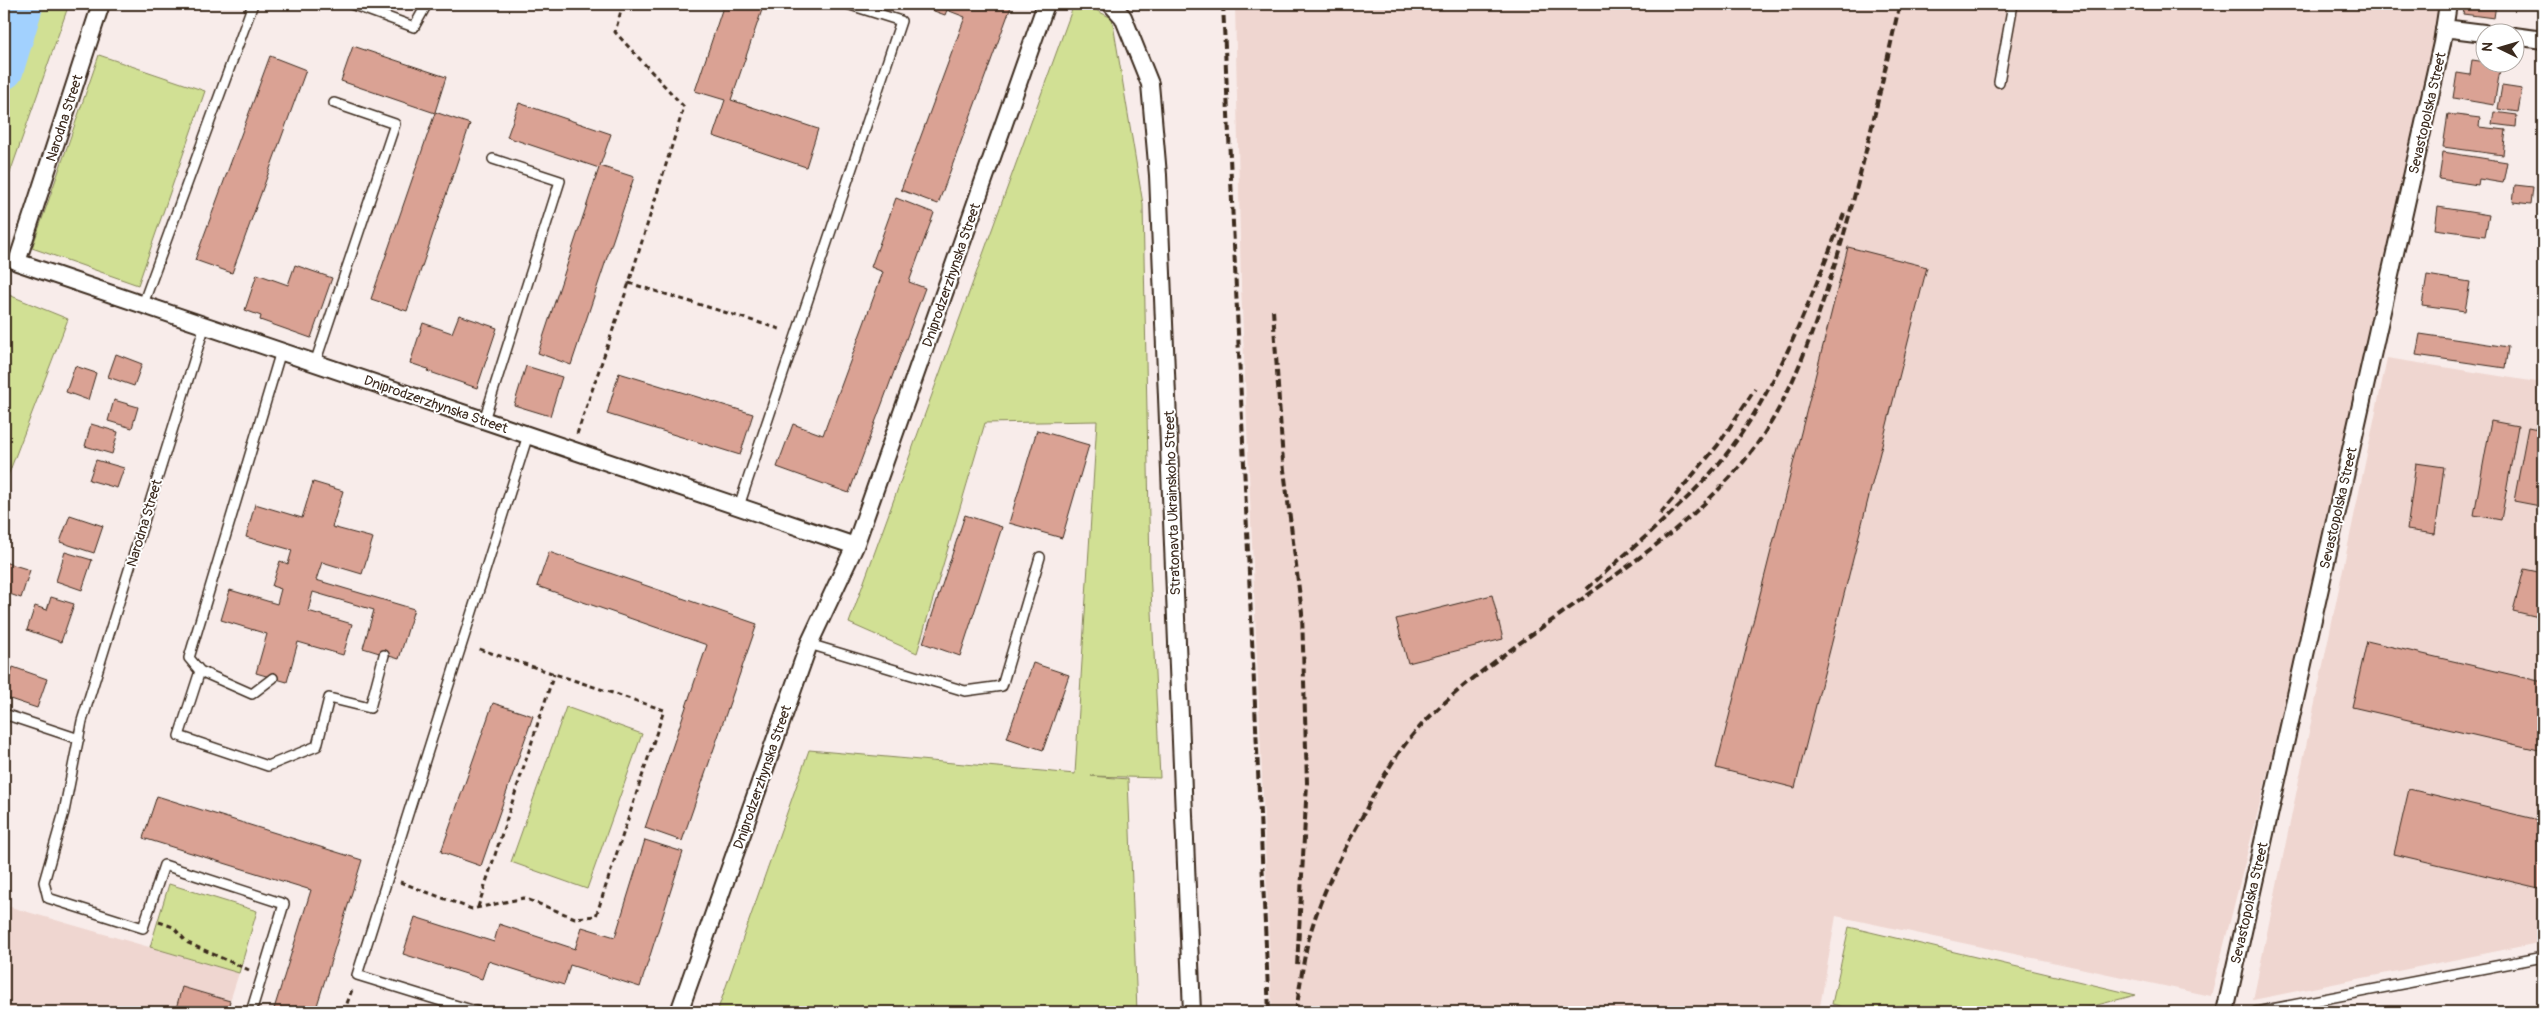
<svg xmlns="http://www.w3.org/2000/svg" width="2547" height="1016" viewBox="0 0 2547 1016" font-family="Pangolin,sans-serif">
<rect width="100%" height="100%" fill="#f8ecea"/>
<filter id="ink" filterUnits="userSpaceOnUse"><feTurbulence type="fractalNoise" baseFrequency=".02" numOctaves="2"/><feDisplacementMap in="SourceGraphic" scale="10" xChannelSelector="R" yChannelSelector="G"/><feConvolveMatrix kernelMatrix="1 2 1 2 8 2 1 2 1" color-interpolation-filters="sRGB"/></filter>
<g filter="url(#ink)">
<path fill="#efd6d0" d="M1235,4H2445L2375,351L2211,996L1836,916L1819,1012H1272L1241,286Z
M2387,358L2543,383V942L2253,1000Z
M7,906L239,973L230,1001L183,987L175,1012H4V916Z"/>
<path fill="#d1e094" stroke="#868559" d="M4,4H69L4,190Z
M1074,4H1083L1112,18L1143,204L1150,569L1160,778L1091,776L1128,779L1137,1012H717L809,750L1075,774L1097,421L985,423L917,653L849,623Z
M99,55L205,91L138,285L32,248Z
M4,293L68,319L4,486Z
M566,707L642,734L587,889L511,862Z
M169,884L257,911L239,973L150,947Z
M1849,927L2136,995L2070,1012H1862L1832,1004Z"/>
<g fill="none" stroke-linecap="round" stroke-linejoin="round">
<path stroke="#a2d1fe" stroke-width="39" d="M4,70L24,4"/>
</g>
<path fill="#daa294" stroke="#3b2a1e" d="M724,4H764L731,100L818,129L806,167L713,136L725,100L695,91Z
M915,4H1012L938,204L901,190L965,17L947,10L945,15Z
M2465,4H2496L2494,18L2463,14Z
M353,46L446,77L435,112L470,124L407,311L371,299L435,113L341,81Z
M270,56L306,70L232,273L195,260Z
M2472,60L2501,64L2494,105L2453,98L2457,73L2470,75Z
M2502,86L2522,89L2518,112L2498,109Z
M519,103L611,134L600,166L634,177L571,365L538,353L599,168L507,137Z
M2494,112L2517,115L2516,127L2492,124Z
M2448,114L2480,118L2479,127L2506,130L2503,155L2443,147Z
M2443,152L2507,162L2503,183L2479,179L2478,185L2439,179Z
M2515,185L2533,187L2531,204L2513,202Z
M896,198L934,213L909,282L925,288L849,493L777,467L793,424L823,435L883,272L871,267Z
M2438,207L2489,215L2485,236L2435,229Z
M1848,247L1927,267L1795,788L1716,768Z
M295,265L332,278L311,338L260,320L261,316L245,310L257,274L288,285Z
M2427,275L2470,282L2465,311L2422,305Z
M459,315L497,328L477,388L427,371L428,369L410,363L423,323L452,333Z
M2420,334L2508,347L2505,368L2416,355Z
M116,354L142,364L134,386L108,377Z
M75,366L96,373L88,400L66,392Z
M526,366L562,377L550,416L514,405Z
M619,373L753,414L740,455L607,414Z
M114,400L138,407L132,428L108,421Z
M2491,421L2518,426L2501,520L2474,515Z
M91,424L118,432L112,454L85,446Z
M2528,427L2543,430V490L2540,506L2514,501Z
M1037,430L1089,445L1062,538L1009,523Z
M96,460L124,468L117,488L89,480Z
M2416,463L2444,467L2435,534L2407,530Z
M313,482L343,491L332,527L373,538L362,574L322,562L316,580L414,609L399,659L363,648L374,610L313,592L308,611L352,624L343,655L298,642L287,682L256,673L267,634L221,620L230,590L277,604L281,589L272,586L280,561L288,564L292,550L246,537L255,504L302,518Z
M70,515L103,526L94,553L60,542Z
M965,515L1002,527L960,656L923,643Z
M65,552L92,560L82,590L56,581Z
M549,552L757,624L682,841L645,828L707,645L537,586Z
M4,562L30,570L21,598L4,592Z
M2524,569L2543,573V618L2513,611Z
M1492,595L1503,639L1408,663L1396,619Z
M51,597L74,604L61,642L27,630L35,606L47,610Z
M2367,641L2543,682V751L2352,707Z
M1033,663L1069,675L1043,750L1007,738Z
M13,667L47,679L37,708L4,697Z
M493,703L533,716L481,866L441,852Z
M2409,789L2543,821V889L2394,854Z
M157,796L362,860L315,1012H273L311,890L143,838Z
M645,840L683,852L640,987L570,965L564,985L488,961L482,979L403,954L415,917L494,942L499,924L575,949L582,927L615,937Z
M182,987L230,1001L227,1012H175Z"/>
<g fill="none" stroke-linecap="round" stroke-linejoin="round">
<g stroke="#3b2a1e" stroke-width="12">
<path id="lane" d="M351,4L414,27L427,4
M1999,82L2013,4
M143,304L253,4
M205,325L82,721L64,812L44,882L48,898L143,928L164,865L284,904L251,1012
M315,363L395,124L334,103
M484,420L560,181L493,159
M739,506L901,21L847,4
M809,644L965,691L1002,686L1040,557
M200,671L179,736L268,766L317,746L329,698L370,708L384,655
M273,678L252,694L200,671L189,658L281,351
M4,714L79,739
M451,1004L357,975L528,435
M448,1012L451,1004L479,1012
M2256,1012L2543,957"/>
</g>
<g stroke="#3b2a1e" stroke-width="20">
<path id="street" d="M101,4L17,262L855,546
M1111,4L1123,17L1150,84L1158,175L1192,1012
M2444,28L2484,33
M2514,36L2543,40
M679,1012L809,644L855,546L1046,4
M2225,1012L2442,43L2448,4"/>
</g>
<path stroke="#3b2a1e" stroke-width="3" stroke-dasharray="5 4" stroke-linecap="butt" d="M623,4L615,32L684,107L629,283L783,330
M577,434L629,283
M400,882L472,909L524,898L575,918L596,916L664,710L476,648
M478,907L554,674
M159,922L173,927L188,943L249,970
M344,1012L353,987"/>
<use href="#lane" stroke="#fff" stroke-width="9"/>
<use href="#street" stroke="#fff" stroke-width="16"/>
<path stroke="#3b2a1e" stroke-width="4" stroke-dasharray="8 4" stroke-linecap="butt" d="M1223,4L1269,1012
M1273,310L1283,462L1302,613L1307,783L1297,967
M1660,514L1718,445L1755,389
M1587,589C1634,545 1689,503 1728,452C1782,381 1811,296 1844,214
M1296,1012C1300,986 1303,959 1310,934C1322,892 1341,855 1362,817C1378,786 1394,755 1418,729C1455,688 1515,646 1561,614C1624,569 1689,526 1740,466C1781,418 1804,358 1824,298C1856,203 1877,105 1899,7"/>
</g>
</g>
<g text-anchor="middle" stroke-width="4" stroke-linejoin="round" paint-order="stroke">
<g font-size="14" fill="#3b2a1e" stroke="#fff">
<text transform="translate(2427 113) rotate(-77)" y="5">Sevastopolska Street</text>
<text transform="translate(64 118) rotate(-72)" y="5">Narodna Street</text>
<text transform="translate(951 275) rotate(-71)" y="5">Dniprodzerzhynska Street</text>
<text transform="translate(436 404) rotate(19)" y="5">Dniprodzerzhynska Street</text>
<text transform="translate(1172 503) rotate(-92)" y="5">Stratonavta Ukrainskoho Street</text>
<text transform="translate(2338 508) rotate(-77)" y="5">Sevastopolska Street</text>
<text transform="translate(144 523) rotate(-73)" y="5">Narodna Street</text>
<text transform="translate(762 777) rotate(-71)" y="5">Dniprodzerzhynska Street</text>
<text transform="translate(2249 903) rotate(-77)" y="5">Sevastopolska Street</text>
</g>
</g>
<rect width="2547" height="1016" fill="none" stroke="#fff" stroke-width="20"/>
<rect x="10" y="10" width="2527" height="996" fill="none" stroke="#3b2a1e" stroke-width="2" filter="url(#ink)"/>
<g transform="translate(2500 48) rotate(275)"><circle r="24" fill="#ffffff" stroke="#b1aaa5"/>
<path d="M0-4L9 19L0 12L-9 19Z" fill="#3b2a1e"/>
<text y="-8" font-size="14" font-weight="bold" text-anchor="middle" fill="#3b2a1e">N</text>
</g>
</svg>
